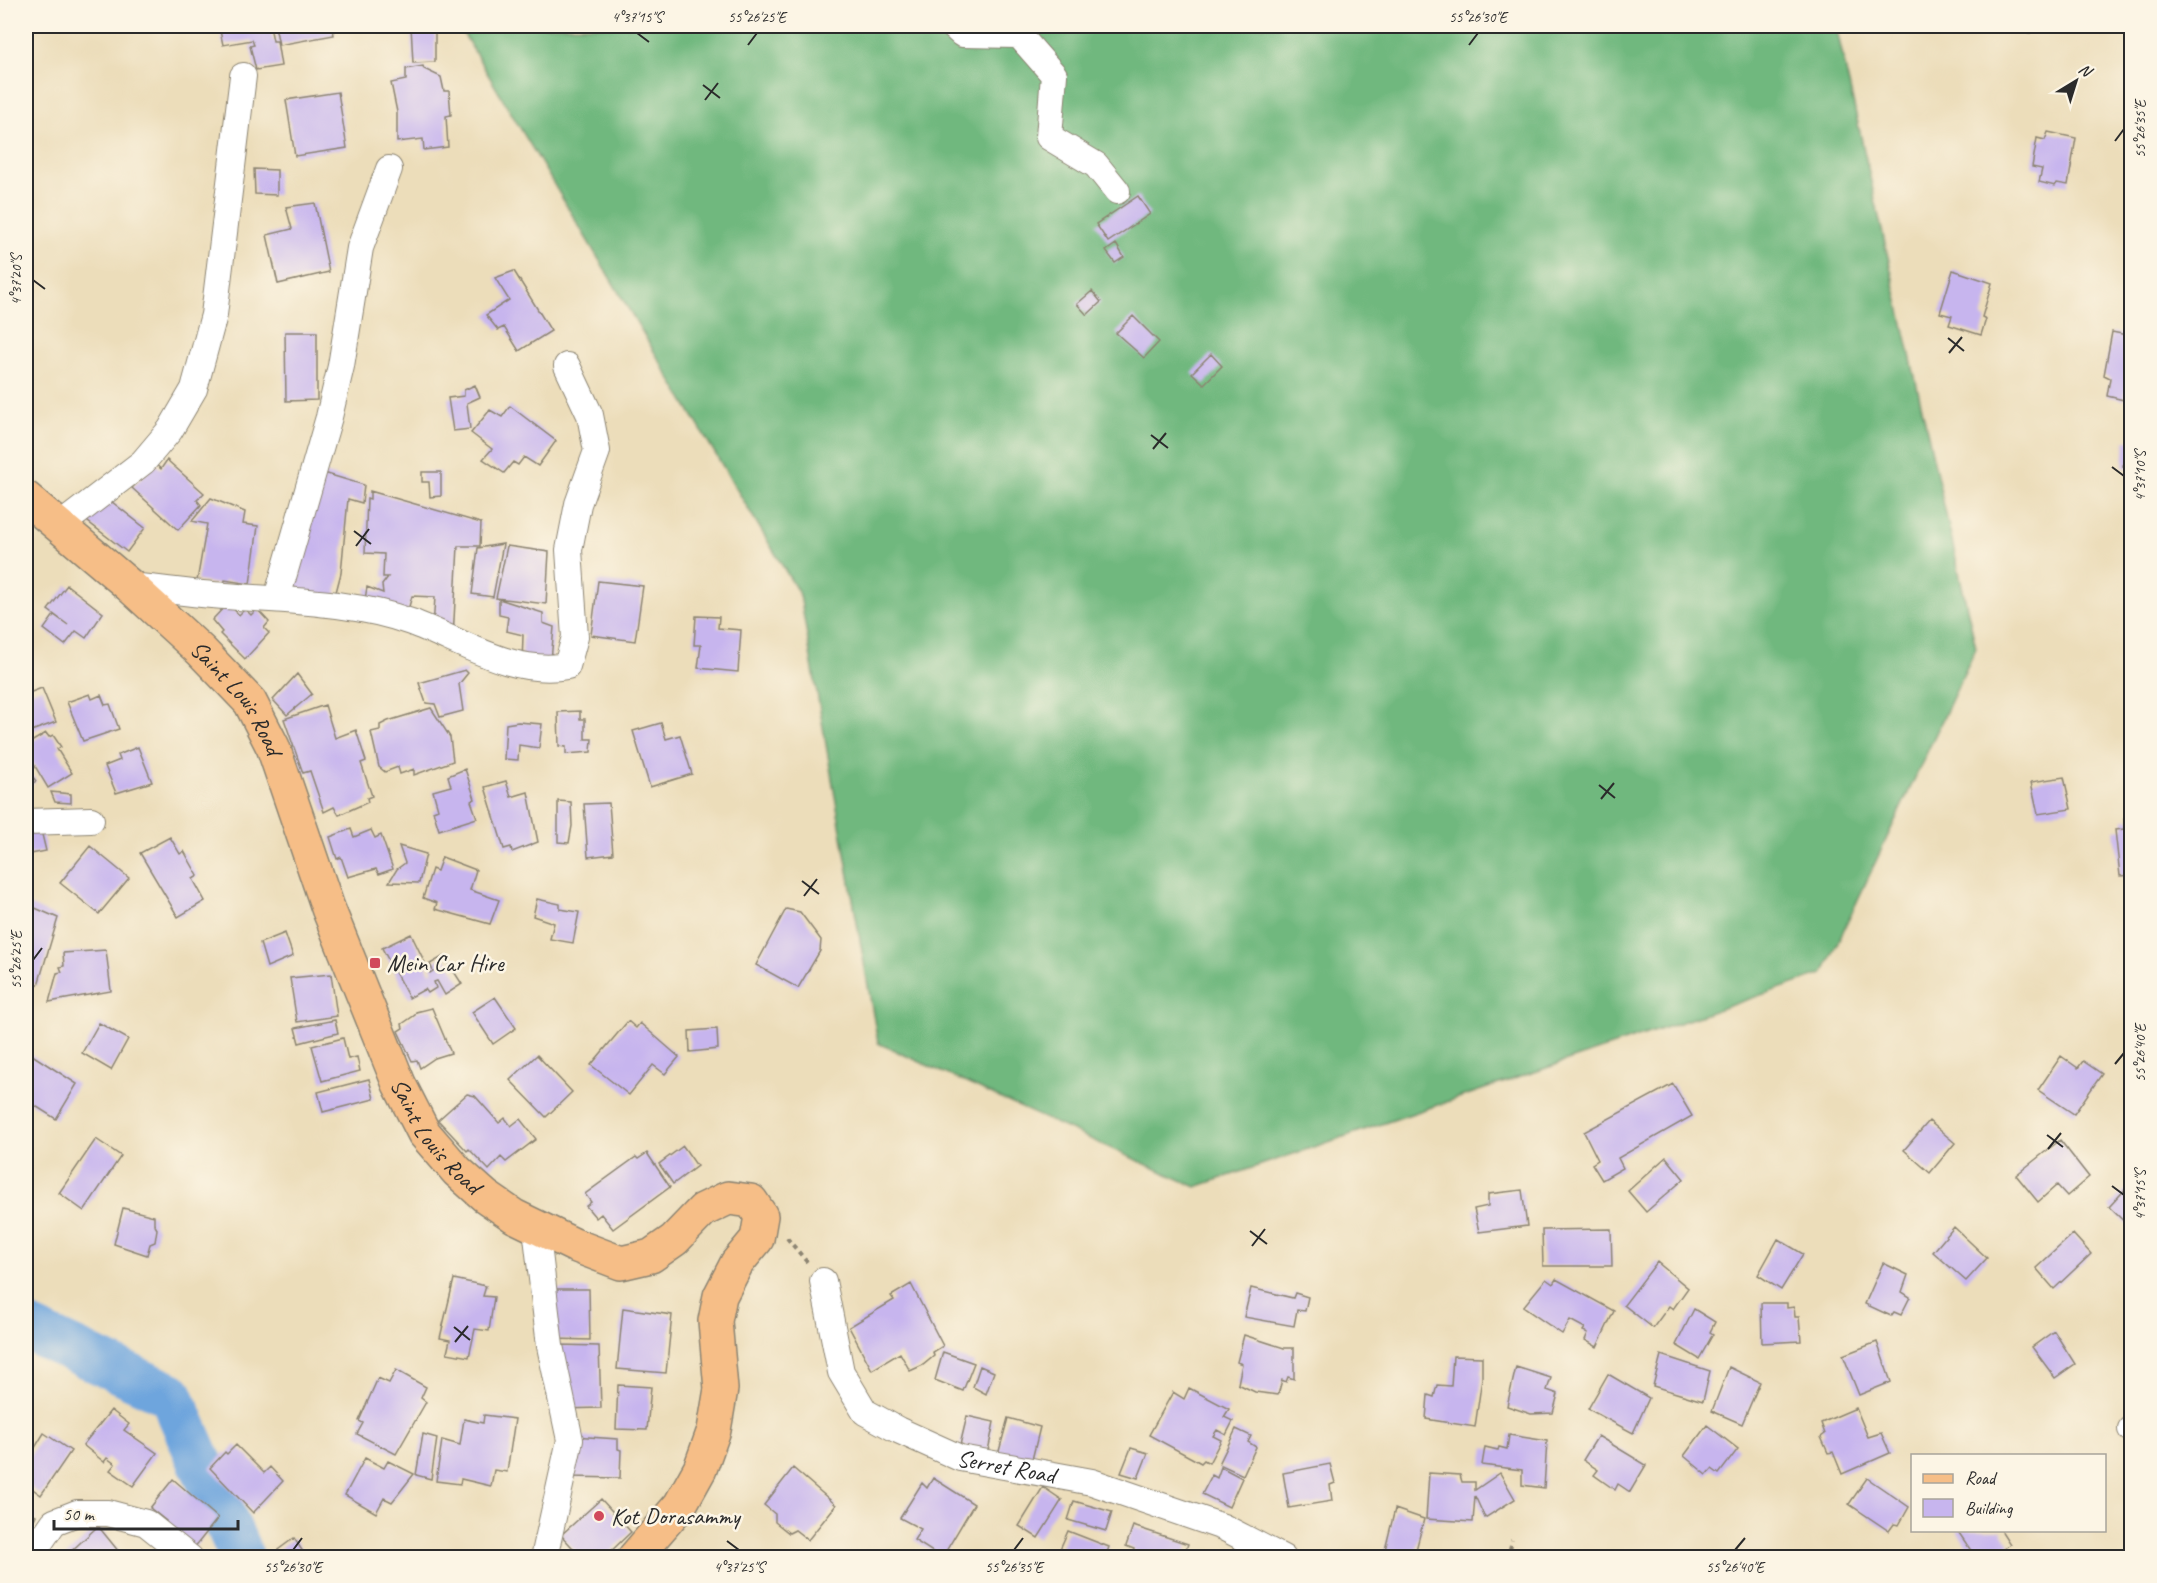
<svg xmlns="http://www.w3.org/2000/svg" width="2157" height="1583" viewBox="0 0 2157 1583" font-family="Caveat,sans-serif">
<rect width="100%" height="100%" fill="#fcf5e5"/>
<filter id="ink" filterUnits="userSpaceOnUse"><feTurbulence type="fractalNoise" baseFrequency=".0167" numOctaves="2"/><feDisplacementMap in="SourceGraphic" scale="12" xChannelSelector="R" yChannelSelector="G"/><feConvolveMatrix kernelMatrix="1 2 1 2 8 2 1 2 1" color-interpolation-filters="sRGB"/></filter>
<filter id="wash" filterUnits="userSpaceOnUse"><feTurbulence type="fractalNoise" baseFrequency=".008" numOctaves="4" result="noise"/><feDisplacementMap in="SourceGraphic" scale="24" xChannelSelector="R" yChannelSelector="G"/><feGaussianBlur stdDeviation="1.35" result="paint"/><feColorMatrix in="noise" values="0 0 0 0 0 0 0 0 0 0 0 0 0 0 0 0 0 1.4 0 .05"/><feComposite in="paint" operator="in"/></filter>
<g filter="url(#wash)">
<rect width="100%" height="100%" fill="#ecddba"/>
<path fill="#6fb87e" stroke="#4d7254" stroke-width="1.5" d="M459,26H1836L1976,648L1823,974L1196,1187L878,1043L800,595Z"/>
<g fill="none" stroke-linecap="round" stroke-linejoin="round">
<path stroke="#6ea5dd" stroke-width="45" d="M26,1328L171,1395L242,1558"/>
</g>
<g id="blocks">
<path fill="#c7b5ee" d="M219,26H270L273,41H277L281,66L256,70L250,46L254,45L252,40L223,45Z
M275,26H332L334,35L279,45Z
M411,26H435V62L413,63Z
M2004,26H2032L2030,33Z
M423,66L424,69L441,77L444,91H449L451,115L446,116L448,147L424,150L423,139L397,142V112L391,83L406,80V69Z
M338,92L347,148L295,156L286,100Z
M2048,132L2076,138L2068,185L2057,183L2055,186L2039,182L2042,169L2032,167L2037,138L2045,140Z
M254,169L277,170V195L255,194Z
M1138,196L1150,214L1108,242L1096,224Z
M315,203L329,272L278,284L267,235L292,229L286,207Z
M1116,244L1124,257L1115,263L1106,251Z
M1953,270L1992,283L1982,317L1986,319L1981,335L1949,325L1952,316L1940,313Z
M514,271L551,331L519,351L504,327L498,330L486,315L509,300L495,278Z
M1092,291L1101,302L1087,315L1077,304Z
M1133,316L1159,342L1144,358L1116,333Z
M285,332H317V400L286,401Z
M2112,332L2132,336V381H2128L2124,400L2107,396L2110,378L2104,375Z
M1211,354L1222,366L1204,384L1192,373Z
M475,385L480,397L467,403L470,429L453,431L448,398L464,396V390Z
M510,406L556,441L538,466L524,457L518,465L513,462L504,473L483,459L492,449L471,433L490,410L502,417Z
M2125,440L2132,441V468L2123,467Z
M167,460L204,493L197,500L201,505L178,530L132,488L155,464L161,469Z
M422,472H441V496L430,497L429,482H422Z
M324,473L364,485L362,503L348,499L341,573L334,600L289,587Z
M370,491L481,523L480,546H458L453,638L433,628L435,597L412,596L406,617L365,600L367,587L383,593L382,585L388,577H383L384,554L365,553L367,498L370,499Z
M102,494L145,528L127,552L83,518Z
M211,498L245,512L243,524L258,526L250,584L225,580L224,585L197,581L207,524L192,521Z
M503,544L493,597L472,594L478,548Z
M507,546L549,552L546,604L496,598Z
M598,581L643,586L635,641L591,635Z
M67,585L103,613L86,638L76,631L65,645L44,629L54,615L68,625L48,610Z
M499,599L543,613V623L554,627L550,672L522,664L523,635L506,631L508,617L499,615Z
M228,603L239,615L245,609L251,615L257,609L269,622L264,628L269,633L245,659L220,634L222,632L212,620Z
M696,616L719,617L718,628L741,630L738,672L698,668L701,645H694Z
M465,670L468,673L459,684L463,711L440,717L435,704L426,703L419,683Z
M297,674L312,694L287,715L273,700Z
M42,688L56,722L26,733V694Z
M90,694L92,699L101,695L105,705L110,704L119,729L83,741L67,702Z
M325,705L335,738L356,730L366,761L361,763L372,796L367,798L368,802L339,815L334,807L324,812L310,771L303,773L284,719Z
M431,708L450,737L453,761L414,775V769L400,774L398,767L385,772L379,767L371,732L380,730V725L388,721Z
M580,711V719H585V739H592L591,752L566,754V747L559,746L558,712Z
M518,722L542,724L539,748L519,745L518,760L504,759L506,724Z
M661,723L666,739L680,735L692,774L650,787L633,731Z
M46,733L49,737L53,735L61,747L57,749L72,773L48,788L26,751V745Z
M138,747L152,782L116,793L105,766L120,760L118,755Z
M26,768L36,781L26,788Z
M465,769L475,799L471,801L477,818L439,830L433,811L438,809L433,791L451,786L448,776Z
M2064,777L2071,809L2038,814L2031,782Z
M506,781L511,797L528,792L538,842L512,852L511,847L504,849L485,787Z
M51,792L71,794V803L55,802Z
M558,801L571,802L572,826L569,843L558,842Z
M609,803L613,854L588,857L584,804Z
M2124,819H2132V875L2120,876L2115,830L2124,829Z
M39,822L46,851L26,855V825Z
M351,829L354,837L371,830L375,838L381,835L393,869L379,874L376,869L348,877L341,857L337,859L330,837Z
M170,837L180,854L184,851L198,876L193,879L205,901L178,917L140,853Z
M90,846L129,878L99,914L60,883Z
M399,846L426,854L419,883L389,882L397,869L405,863Z
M442,857L476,870L470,890L499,900L490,924L435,909L437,903L423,898L432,869L437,871Z
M537,899L560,904V909L579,912L573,943L550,939L554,923L533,916Z
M26,904L58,918L38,985L26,980Z
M786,909L800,912L821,940L820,951L798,988L756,965Z
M285,933L293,956L267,967L260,943Z
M411,934L430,973L433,971L430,964L444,956L462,984L445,995L437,981L434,982L436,988L428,993L425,989L409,998L382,948Z
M106,950L111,991L49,1002L57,973L62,972L60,967L64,966L63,953Z
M331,974L337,1016L297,1022L290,978Z
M495,997L516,1028L493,1044L472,1012Z
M432,1008L451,1053L435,1058L420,1068L417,1060L412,1061L398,1031L403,1028L402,1024L415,1015L416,1012Z
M335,1020L338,1033L299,1043L295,1028Z
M628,1021L636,1028L640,1023L679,1057L665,1074L653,1065L629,1095L591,1065Z
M99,1023L128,1039L111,1070L82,1053Z
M717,1029L718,1049L690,1052L689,1031Z
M343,1038L348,1059L357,1057L360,1071L322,1081L312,1046Z
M26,1051L77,1084L56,1119L26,1100Z
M537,1055L572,1092L546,1117L510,1080Z
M2061,1056L2078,1068L2083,1061L2102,1074L2074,1114L2038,1090Z
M369,1079L374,1099L323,1112L318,1092Z
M1673,1084L1692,1116L1618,1158L1623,1168L1602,1180L1592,1164L1598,1160L1584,1132Z
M467,1094L475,1096L499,1123L505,1118L511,1126L520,1119L536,1139L506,1162L501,1157L489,1170L469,1149L467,1151L438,1120Z
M1929,1121L1955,1143L1930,1173L1904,1150Z
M96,1139L121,1156L84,1211L59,1193Z
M2060,1140L2089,1177L2067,1196L2057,1185L2038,1202L2016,1175Z
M683,1146L697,1166L673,1184L659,1164Z
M647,1153L670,1187L613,1229L601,1214L596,1218L586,1206L591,1202L585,1194L636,1157L638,1159Z
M1666,1157L1684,1179L1646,1212L1628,1191Z
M2132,1182V1229L2109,1207Z
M1522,1190L1527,1226L1479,1232L1474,1209L1488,1206V1194Z
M123,1208L154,1216V1224L157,1229L155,1242L150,1244L147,1255L114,1244Z
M1954,1227L1987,1258L1966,1281L1933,1252Z
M1611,1229L1612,1266H1543L1542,1230Z
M2073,1234L2091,1254L2054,1289L2036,1268Z
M1778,1239L1803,1254L1781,1290L1758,1275Z
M1657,1262L1688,1288L1673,1309L1669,1306L1653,1328L1624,1305Z
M1883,1263L1908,1275L1902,1292L1910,1297L1901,1315L1894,1312L1891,1316L1865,1304Z
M454,1279L486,1286L483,1296L494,1297L489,1331L475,1329L469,1357L447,1353L450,1340L440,1338Z
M1546,1279L1553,1284L1556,1279L1614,1311L1597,1347L1585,1340L1588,1333L1583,1331L1585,1328L1570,1320L1562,1334L1523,1307Z
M911,1284L943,1346L933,1352L934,1356L923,1365L910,1371L900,1353L872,1370L849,1327L894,1300L891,1296Z
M1251,1288L1293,1298L1295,1293L1308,1297L1305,1311L1297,1310L1294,1326L1244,1317Z
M544,1289H589L590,1340L555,1339Z
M1761,1303H1787V1308L1794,1307L1795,1317H1799L1801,1341L1762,1343Z
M623,1308L672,1315L666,1373L617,1369Z
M1694,1309L1715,1322L1710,1332L1713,1334L1699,1359L1676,1345Z
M2054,1331L2075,1364L2055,1378L2032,1347Z
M1244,1335L1284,1348H1294V1379L1288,1377L1286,1382L1282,1380L1278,1395L1255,1392L1238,1384L1242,1364L1237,1362Z
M1877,1342L1891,1382L1859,1395L1843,1355Z
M559,1345L599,1346L601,1408L561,1409Z
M943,1352L974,1363L963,1391L935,1380Z
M1661,1355L1710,1371L1703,1401L1653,1386Z
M1453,1356L1482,1357V1378L1475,1427L1426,1419L1428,1395L1434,1397L1437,1385L1451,1386Z
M980,1366L994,1372L986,1394L973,1387Z
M1516,1367L1551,1378L1547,1390L1558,1394L1553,1413L1531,1414L1507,1406Z
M1729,1367L1760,1382L1742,1424L1712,1411Z
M396,1370L426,1387L421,1398L426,1402L396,1454L357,1434L363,1423L359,1421L378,1378L389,1383Z
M1608,1374L1649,1398L1633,1433L1588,1409Z
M618,1385L651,1387L647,1430L616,1429Z
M1189,1388L1229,1409L1224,1417L1233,1421L1226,1435L1217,1430L1213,1436L1221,1440L1209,1463L1204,1460L1201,1463L1149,1435L1173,1392L1184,1399Z
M1856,1408L1868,1437L1881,1433L1890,1453L1842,1474L1833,1452L1828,1453L1821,1437L1825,1434L1821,1423Z
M111,1410L129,1424L124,1430L157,1453L133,1486L110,1470L115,1464L107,1458L104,1462L83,1445Z
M484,1415L515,1419L507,1472L494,1470L491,1486L461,1479L460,1484L436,1481L442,1440L460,1445L464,1419L483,1423Z
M967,1416L994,1422L988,1451L960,1445Z
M1008,1418L1040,1427L1031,1464L998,1455Z
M1707,1425L1738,1449L1719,1474L1712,1469L1707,1475L1684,1456Z
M1236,1429L1251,1436L1248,1442L1256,1447L1243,1475L1219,1464Z
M44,1433L71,1451L41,1495L26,1484V1462Z
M423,1434L437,1438L431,1479L416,1475Z
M1509,1435L1547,1441L1544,1488L1522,1485V1470L1482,1465L1485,1447L1498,1450L1499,1447L1507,1449Z
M573,1436L618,1439V1449L621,1450L620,1478L570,1477Z
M1598,1436L1646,1465L1630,1492L1618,1484L1615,1490L1594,1475L1598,1470L1583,1460Z
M236,1445L264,1473L270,1467L283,1481L253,1513L210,1468L225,1452L227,1454Z
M1131,1448L1148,1453L1138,1478L1121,1473Z
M365,1458L384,1468L388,1461L414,1474L392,1502L384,1498L376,1513L345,1495Z
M1330,1464L1335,1483L1330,1485L1332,1501L1289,1508L1283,1473Z
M1221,1467L1242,1478L1229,1507L1202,1494L1212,1475L1217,1478Z
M793,1468L836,1505L808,1540L795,1530L789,1533L775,1522V1514L764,1505Z
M1429,1473L1460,1475L1462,1482H1475V1490L1500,1473L1515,1499L1485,1518L1475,1496L1473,1522L1426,1519Z
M933,1478L974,1504L942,1558L914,1540L921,1529L900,1518L922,1483L927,1488Z
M1867,1478L1909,1507L1899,1525L1894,1524L1889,1531L1849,1504Z
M173,1479L218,1518L194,1548L164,1524L166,1521L150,1508Z
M1043,1487L1062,1500L1038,1538L1019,1526Z
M601,1499L631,1532L604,1558H582L561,1535Z
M1074,1501L1112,1512L1106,1531L1068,1520Z
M1395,1509L1424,1519L1414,1558H1383Z
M26,1510L36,1515L26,1538Z
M98,1526L124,1558H64Z
M1133,1526L1188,1544L1183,1558H1131L1134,1549L1126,1546Z
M1957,1530H2001L2010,1544L1991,1558H1976Z
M1068,1531L1109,1547L1105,1558H1056Z
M294,1538L307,1558H267Z"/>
</g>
</g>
<g filter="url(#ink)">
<use href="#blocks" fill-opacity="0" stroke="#8c8472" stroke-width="1.5"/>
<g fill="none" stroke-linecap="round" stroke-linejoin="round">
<g stroke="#8c8472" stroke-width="28">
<g id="street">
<path d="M953,26L962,34L1019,35L1054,75L1049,137L1096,165L1117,191"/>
<path d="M61,525L143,462L170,430L194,389L214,315L243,76"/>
<path d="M130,586C162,589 194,594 226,596C287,601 352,601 411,622C460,640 512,676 567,666L575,637L569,550L578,504L597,451L590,415L567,366"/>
<path d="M277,598L329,417L341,366L360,248L389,169"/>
<path d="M26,822L91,820"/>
<path d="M536,1228L550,1346L570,1440L544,1558"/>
<path id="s1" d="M823,1281L841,1372L865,1412L898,1430L960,1458L1092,1482L1223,1527L1283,1558"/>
<path d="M2131,1429H2132"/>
<path d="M29,1558L54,1522L77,1513H108L146,1523L190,1558"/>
</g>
</g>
<g stroke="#8c8472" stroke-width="36">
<g id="primary">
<path id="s2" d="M26,498L130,586L201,651L250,702L273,747L328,908L399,1084L424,1133L457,1171L485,1196L514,1216L574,1245L621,1263L651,1256L674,1240L703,1210L728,1198L751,1201L761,1216L757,1239L737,1263L720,1296L715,1321L721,1389L714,1430L700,1469L680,1505L634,1558"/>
</g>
</g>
<path stroke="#8c8472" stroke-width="4" stroke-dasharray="4.5 4.5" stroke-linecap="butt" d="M787,1238L807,1262
M1508,1558L1512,1540"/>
<use href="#street" stroke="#fff" stroke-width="26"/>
<use href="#primary" stroke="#f6be87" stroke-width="33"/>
</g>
</g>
<path fill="none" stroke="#2b2b2b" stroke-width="2" d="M637,33L649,42M748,45L757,33M1469,45L1478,33M703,85L720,98M705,100L718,83M2115,141L2124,129M33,280L45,289M1948,338L1964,351M1949,353L1962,337M1151,435L1168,448M1153,449L1166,433M2112,467L2124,476M354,531L371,544M356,546L369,529M1599,785L1615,798M1601,799L1614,783M802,881L819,894M804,896L817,879M33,960L42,948M2115,1064L2124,1053M2047,1135L2063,1147M2048,1149L2061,1133M2112,1186L2124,1195M1250,1231L1267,1244M1252,1246L1265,1229M454,1327L470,1340M455,1342L468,1326M727,1541L739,1550M293,1550L302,1538M1014,1550L1023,1538M1735,1550L1745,1538"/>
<g fill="#d1495b" stroke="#fcf5e5" stroke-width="2">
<rect x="369" y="957" width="12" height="12" rx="3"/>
<circle cx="599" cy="1516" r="6"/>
</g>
<g text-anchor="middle" stroke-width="5" stroke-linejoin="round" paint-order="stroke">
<g font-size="24" fill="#2b2b2b" stroke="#fcf5e5">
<text dy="8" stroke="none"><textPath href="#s2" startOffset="292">Saint Louis Road</textPath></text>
<text dy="8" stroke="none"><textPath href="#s2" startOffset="778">Saint Louis Road</textPath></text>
<text dy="8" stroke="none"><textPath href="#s1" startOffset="292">Serret Road</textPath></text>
</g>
<g font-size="24" fill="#2b2b2b" stroke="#fcf5e5" text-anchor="start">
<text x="387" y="971">Mein Car Hire</text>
<text x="611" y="1524">Kot Dorasammy</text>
</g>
</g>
<rect width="2157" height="1583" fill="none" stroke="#fcf5e5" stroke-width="66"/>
<rect x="1911" y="1454" width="195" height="78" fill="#fcf5e5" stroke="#a8a49b" stroke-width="1.5"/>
<rect x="1923" y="1474" width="30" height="9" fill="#f6be87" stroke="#a8a49b" stroke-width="1.5"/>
<text x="1965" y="1484" font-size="18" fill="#2b2b2b">Road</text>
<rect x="1923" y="1499" width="30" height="18" fill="#c7b5ee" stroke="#a8a49b" stroke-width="1.5"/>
<text x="1965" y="1514" font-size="18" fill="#2b2b2b">Building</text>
<g transform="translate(2076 81) rotate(38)" stroke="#fcf5e5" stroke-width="4.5" paint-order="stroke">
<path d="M0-4.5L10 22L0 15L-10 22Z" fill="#2b2b2b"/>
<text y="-9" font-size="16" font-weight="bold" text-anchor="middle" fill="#2b2b2b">N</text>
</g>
<path d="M54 1520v9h184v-9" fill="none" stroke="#2b2b2b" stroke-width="3"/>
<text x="63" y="1520" font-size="18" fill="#2b2b2b" stroke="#fcf5e5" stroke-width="4.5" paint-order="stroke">50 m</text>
<rect x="33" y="33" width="2091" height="1517" fill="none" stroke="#2b2b2b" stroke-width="2"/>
<g font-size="15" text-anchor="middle" fill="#2b2b2b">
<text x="637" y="22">4°37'15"S</text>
<text x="757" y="22">55°26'25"E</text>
<text x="1478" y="22">55°26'30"E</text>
<text transform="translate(2140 129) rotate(-90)" y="5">55°26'35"E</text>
<text transform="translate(16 280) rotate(-90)" y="5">4°37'20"S</text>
<text transform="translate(2140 476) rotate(-90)" y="5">4°37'10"S</text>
<text transform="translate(16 960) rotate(-90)" y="5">55°26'25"E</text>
<text transform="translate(2140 1053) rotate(-90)" y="5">55°26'40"E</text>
<text transform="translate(2140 1195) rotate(-90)" y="5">4°37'15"S</text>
<text x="293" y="1572">55°26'30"E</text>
<text x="739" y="1572">4°37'25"S</text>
<text x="1014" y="1572">55°26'35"E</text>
<text x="1735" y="1572">55°26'40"E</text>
</g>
</svg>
